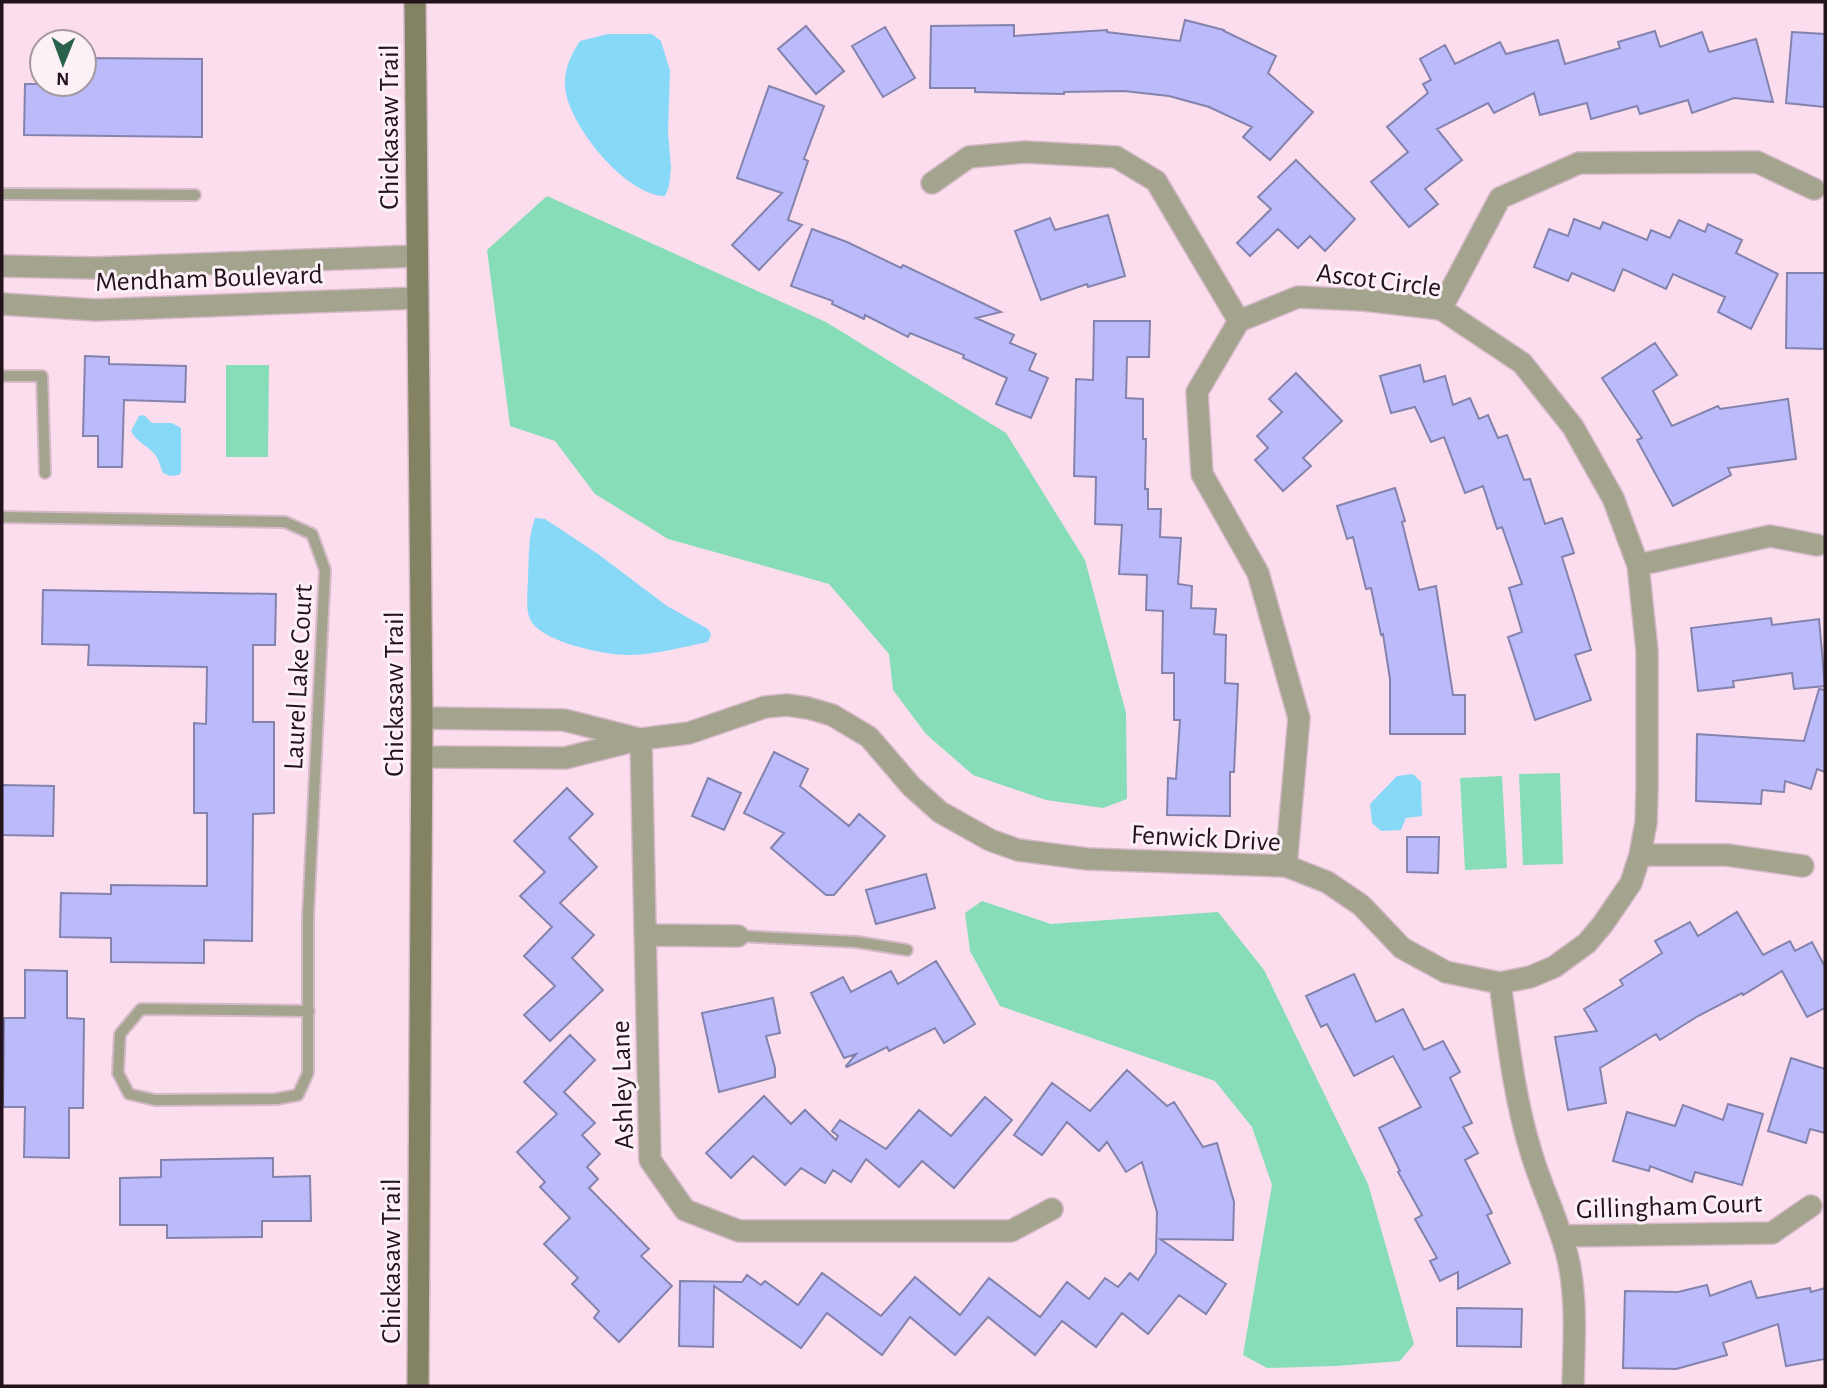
<svg xmlns="http://www.w3.org/2000/svg" width="1827" height="1388" viewBox="0 0 1827 1388" font-family="'Alegreya Sans',sans-serif">
<rect width="100%" height="100%" fill="#fbdded"/>
<path fill="#86ddb8" d="M547,196L826,322L1006,433L1085,560L1126,713L1127,799L1103,808L1046,800L973,775L926,734L893,690L889,654L829,584L668,539L595,494L555,441L510,426L487,250Z
M226,365H269L268,457H226Z
M1560,773L1563,864L1523,865L1519,774Z
M1502,776L1507,868L1465,870L1460,778Z
M982,901L1051,924L1218,912L1264,970L1368,1184L1414,1344L1400,1361L1336,1366L1267,1368L1243,1355L1272,1185L1252,1127L1215,1081L1000,1006L970,951L965,913Z"/>
<path fill="#88d8f7" d="M608,34H652L661,41L670,71L668,132L671,168L669,186L665,196C626,196 567,124 565,86C564,69 571,55 580,41Z
M144,415L152,423H172L181,428V472L179,475L170,476L163,473C161,468 159,461 156,456C149,446 138,444 131,431L139,416Z
M535,518L545,519L598,554L667,606L708,629L711,634L708,642C682,647 654,655 628,655C605,655 540,642 530,619C525,608 528,589 528,577C529,558 528,536 535,518Z
M1413,774L1421,782L1422,816L1406,818L1401,830L1381,831L1372,823L1370,804L1397,776Z"/>
<path fill="#bbbafa" stroke="#8483ae" stroke-width="2" d="M1185,20L1224,30V31L1276,56L1268,73L1313,112L1270,160L1243,137L1252,127L1209,107L1169,96L1124,91L1064,92V94L975,92V88H930L931,26L1014,25V36L1107,30V32L1180,41Z
M806,26L844,71L816,94L778,49Z
M885,27L915,78L883,97L852,46Z
M1655,31L1660,47L1702,32L1709,52L1756,39L1773,102L1734,98L1692,113L1688,100L1640,114L1637,106L1591,119L1587,103L1540,115L1534,93L1494,113L1488,103L1437,129L1462,160L1425,189L1438,204L1409,227L1371,182L1408,152L1387,127L1428,93L1423,84L1431,80L1420,59L1445,45L1455,64L1500,42L1506,54L1558,40L1565,64L1620,48L1618,42Z
M1792,32L1825,34L1824,107L1786,103Z
M84,58L202,59V137L24,135L25,84H84Z
M769,86L824,106L804,159L808,161L788,220L802,225L759,270L732,245L782,193L737,178Z
M1296,160L1355,219L1325,251L1310,236L1298,248L1278,229L1250,256L1237,243L1271,209L1258,197Z
M1108,215L1125,276L1088,287L1087,284L1041,300L1015,231L1050,218L1055,230Z
M1574,219L1600,229L1603,222L1647,240L1651,230L1670,238L1679,220L1705,232L1708,224L1742,240L1736,253L1778,274L1751,329L1718,312L1725,297L1673,274L1666,289L1623,269L1614,291L1572,273L1568,281L1534,267L1549,229L1568,236Z
M812,229L847,242L901,268L903,265L1001,312L976,318L1014,335L1010,343L1036,354L1029,370L1048,378L1031,418L996,404L1007,378L963,358L964,355L910,333L908,337L865,315L864,319L832,304L833,301L791,286Z
M1787,273H1825L1824,349L1786,348Z
M1094,321H1150L1149,357H1127L1126,398L1143,399V439H1146L1145,489H1148V509H1161L1160,537L1181,538L1178,584L1192,586L1191,608L1216,609L1214,634L1226,635L1225,683L1238,684L1234,772H1230V816L1167,815L1168,778L1176,779L1180,720H1174V673H1162L1163,611L1146,610L1147,575L1119,574L1122,525L1095,524L1096,477L1074,476L1076,379L1093,380Z
M1655,343L1677,375L1653,391L1672,426L1718,406L1720,409L1788,399L1796,459L1728,468L1731,475L1673,506L1637,440L1642,438L1602,378Z
M85,356L109,357V364L186,366L185,402L124,400L122,467H98V436H83Z
M1420,365L1424,382L1445,376L1453,405L1470,398L1479,419L1488,415L1498,438L1507,435L1524,480L1530,479L1545,524L1562,518L1574,553L1562,557L1591,650L1575,655L1591,700L1535,720L1508,637L1522,632L1509,588L1522,584L1502,527L1497,529L1483,486L1465,493L1444,437L1431,442L1415,407L1391,413L1380,376Z
M1296,373L1342,421L1303,458L1311,466L1283,491L1255,460L1268,448L1257,436L1282,412L1269,399Z
M1395,488L1405,521L1402,522L1419,590L1436,586L1453,695H1465V734H1390V679L1383,634L1381,635L1371,588L1366,589L1353,537L1347,539L1337,506Z
M43,590L276,594L275,645H253V722H274V813L253,814L252,941L204,940V963L111,962V938L60,937L61,893L111,894V885L207,886V813H194V723L206,724L207,667L88,665L89,645L42,644Z
M1771,618L1772,625L1819,619L1825,686L1794,689L1792,673L1733,681L1734,687L1698,691L1691,628Z
M1819,689L1825,690V772L1817,769L1811,789L1785,781L1784,792L1762,790L1761,804L1696,801L1697,734L1804,741Z
M774,752L808,769L800,786L849,826L859,814L885,836L834,895H826L771,848L784,833L744,813Z
M708,778L741,793L724,830L692,816Z
M2,785L54,786L53,836L2,835Z
M567,788L593,814L569,838L597,867L560,903L594,935L572,958L603,990L550,1041L524,1015L555,986L524,956L552,927L520,896L545,872L514,841Z
M1407,837H1439L1438,873L1407,872Z
M926,874L935,908L876,924L866,890Z
M1737,912L1763,955L1790,941L1795,951L1812,942L1825,967V1008L1807,1017L1782,971L1743,995L1742,993L1698,1016L1660,1040L1656,1034L1600,1068L1606,1103L1568,1110L1555,1037L1597,1031L1584,1009L1623,985L1620,980L1662,953L1655,941L1690,922L1698,936Z
M936,961L975,1024L944,1043L935,1028L889,1051L887,1047L847,1067L846,1066L856,1054L844,1058L811,993L843,977L851,992L891,971L898,984Z
M25,970L67,971V1018L84,1019L83,1108H69V1158L24,1157L25,1107H3L4,1018H25Z
M1354,974L1376,1022L1403,1009L1424,1050L1443,1041L1460,1072L1450,1078L1472,1123L1463,1127L1478,1153L1465,1160L1492,1213L1487,1215L1510,1263L1458,1289V1272L1440,1281L1430,1261L1437,1258L1415,1219L1422,1215L1398,1172L1400,1171L1379,1128L1421,1107L1393,1056L1354,1076L1327,1024L1321,1027L1306,996Z
M773,998L780,1033L766,1036L775,1068V1077L719,1092L702,1013Z
M570,1035L595,1060L564,1092L595,1123L582,1135L600,1154L587,1167L598,1179L589,1188L649,1249L641,1256L672,1286L619,1342L594,1318L599,1311L572,1284L578,1278L544,1244L570,1218L540,1187L545,1182L517,1152L557,1114L524,1082Z
M1791,1058L1825,1069V1133L1810,1129L1806,1143L1768,1131Z
M1127,1070L1167,1106L1174,1102L1203,1147L1217,1143L1234,1202L1233,1240L1160,1239L1226,1284L1206,1314L1179,1295L1148,1334L1122,1313L1096,1347L1062,1321L1035,1355L988,1317L955,1355L910,1317L882,1355L827,1313L801,1348L714,1286L713,1347L679,1346L680,1281L742,1282L747,1275L761,1285L765,1281L798,1305L822,1273L881,1316L915,1277L960,1315L989,1278L1040,1317L1067,1282L1089,1299L1105,1278L1118,1287L1130,1273L1138,1280L1156,1253L1157,1212L1142,1162L1126,1172L1107,1142L1099,1151L1067,1122L1042,1155L1014,1135L1052,1083L1090,1111Z
M764,1096L791,1124L805,1110L836,1140L838,1136L832,1131L840,1120L886,1149L919,1110L951,1136L985,1097L1012,1120L954,1188L922,1161L899,1187L866,1159L851,1182L833,1170L825,1183L801,1168L785,1185L753,1156L731,1178L706,1153Z
M1728,1104L1763,1114L1742,1185L1695,1172L1692,1182L1650,1166L1649,1171L1613,1161L1627,1112L1675,1126L1683,1105L1723,1120Z
M273,1158V1177L310,1176L311,1221H262V1237L167,1238V1225H120V1178L161,1177V1160Z
M1751,1281L1757,1298L1810,1288L1811,1292L1825,1288V1359L1786,1366L1778,1324L1723,1343L1727,1355L1676,1369L1623,1368L1625,1291L1678,1292L1707,1285L1710,1296Z
M1457,1308L1522,1309L1521,1347L1457,1346Z"/>
<g fill="none" stroke-linecap="round" stroke-linejoin="round">
<g stroke="#d4b9c7" stroke-width="14">
<path id="lane" d="M2,194L195,195
M2,376H42L45,473
M2,517L285,522L312,534L325,570L308,917V1073L298,1095L276,1099L155,1100L129,1094L118,1073L120,1034L141,1009L309,1011
M738,936L857,942L907,950"/>
</g>
<g stroke="#d4b9c7" stroke-width="24">
<path id="street" d="M932,183L969,157L1025,152L1116,157L1156,181L1239,321
M2,266L95,268L417,256
M2,304L96,310L418,298
M1441,309L1500,198L1579,163L1757,162L1814,189
M1638,565L1770,536L1817,545
M422,718L564,720L639,739
M641,739L650,1160L685,1210L739,1231H1011L1052,1209
M422,757L565,758L641,739L689,733L765,707L787,705L808,708L832,715L869,737L911,786L940,812L990,840L1018,850L1088,859L1286,866L1327,882L1361,905L1402,948L1446,972L1500,983L1530,977L1554,967L1587,943L1603,924L1631,883L1640,855L1646,823L1647,790V651L1638,565L1613,498L1573,427L1522,363L1441,309L1364,300L1298,297L1239,321L1197,392L1202,474L1258,573L1299,718L1286,866
M1640,855H1727L1803,866
M645,935L738,936
M1500,983C1508,1040 1514,1097 1531,1152C1542,1190 1561,1225 1569,1263C1577,1304 1574,1345 1573,1386
M1562,1236L1772,1233L1811,1206"/>
</g>
<g stroke="#d4b9c7" stroke-width="24">
<path id="secondary" d="M415,2L422,718L418,1386"/>
</g>
<use href="#lane" stroke="#a4a38e" stroke-width="10"/>
<use href="#street" stroke="#a4a38e" stroke-width="21"/>
<use href="#secondary" stroke="#838263" stroke-width="21"/>
</g>
<g text-anchor="middle" stroke-width="6" stroke-linejoin="round" paint-order="stroke">
<g font-size="28" fill="#24131c" stroke="#fbf1f6">
<text transform="translate(388 127) rotate(-90)" y="10">Chickasaw Trail</text>
<text transform="translate(209 277) rotate(-2)" y="10">Mendham Boulevard</text>
<text transform="translate(1379 279) rotate(7)" y="10">Ascot Circle</text>
<text transform="translate(297 677) rotate(-87)" y="10">Laurel Lake Court</text>
<text transform="translate(393 694) rotate(-90)" y="10">Chickasaw Trail</text>
<text transform="translate(1206 837) rotate(3)" y="10">Fenwick Drive</text>
<text transform="translate(621 1085) rotate(-92)" y="10">Ashley Lane</text>
<text transform="translate(1669 1205) rotate(-2)" y="10">Gillingham Court</text>
<text transform="translate(390 1261) rotate(-90)" y="10">Chickasaw Trail</text>
</g>
</g>
<rect width="1827" height="1388" fill="none" stroke="#24131c" stroke-width="7"/>
<g transform="translate(63 63) rotate(181)"><circle r="33" fill="#fbf1f6" stroke="#a5989f" stroke-width="2"/>
<path d="M0-5L12 26L0 18L-12 26Z" fill="#28624b"/>
<text y="-10" font-size="19" font-weight="bold" text-anchor="middle" fill="#24131c">N</text>
</g>
</svg>
